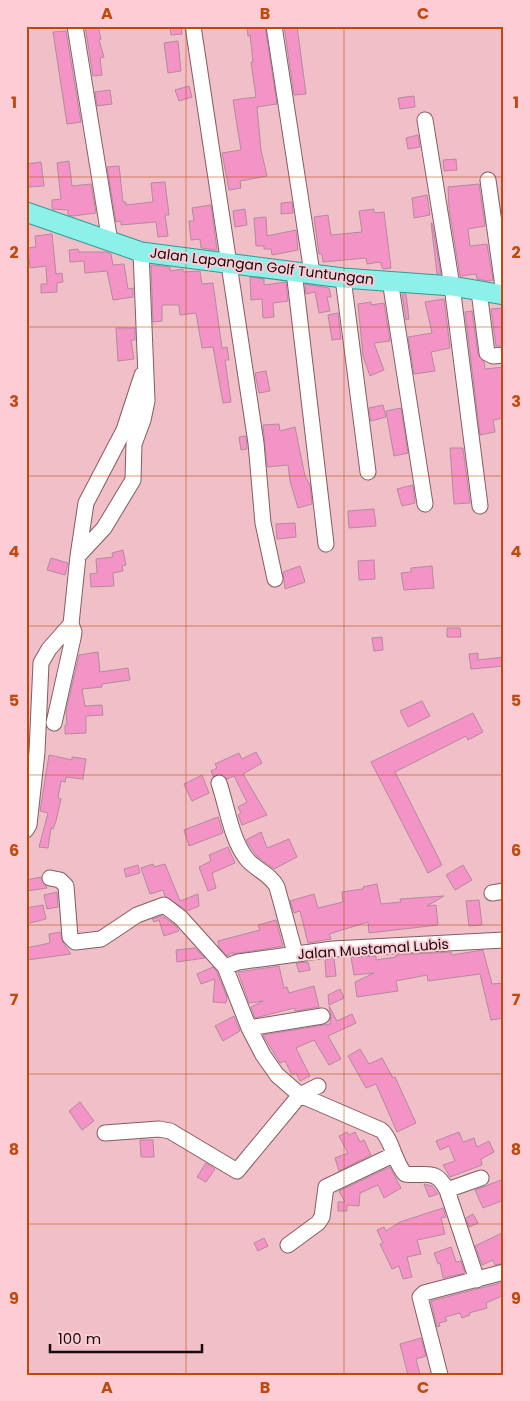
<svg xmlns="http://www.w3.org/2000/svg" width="530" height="1401" viewBox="0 0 530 1401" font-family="Poppins,sans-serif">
<rect width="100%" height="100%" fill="#f0bfc7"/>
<path fill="#f493c6" stroke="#b48b9f" d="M85,26H98L101,39L99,40L104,57L100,58L102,75L93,76Z
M170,26H181L182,34L171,35Z
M247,26H265L277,104L257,107L261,150L267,176L240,181L241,188L229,190L222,153L241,150L233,100L256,97L251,62H253L250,35L248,36Z
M284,26H297L306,94L294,95Z
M66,31L81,122L67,124L53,32Z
M178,41L181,71L168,73L164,43Z
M189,86L192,97L179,101L175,90Z
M110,90L112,104L97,106L95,92Z
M414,96L415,107L400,109L398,98Z
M418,135L420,147L408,149L406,138Z
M456,159L457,170L444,171L443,160Z
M69,161L72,186L91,184L96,213L73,216L68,215V210L52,209V200L61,199L57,163Z
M41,162L44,186L29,187L26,164Z
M119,166L123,202H126V205L153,202L151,183L165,182L169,215H165L168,236L158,237L156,222L121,225V221L116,222L107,167Z
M479,184L485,226L468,229L470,246L487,244L493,280L488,281L477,279L476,274L460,276L449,208L448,187Z
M427,195L430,215L414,218L412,198Z
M292,202L293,213L281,214V203Z
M211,205L217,250L201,248L200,239L191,240L189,221H194L192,208Z
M245,209L247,225L235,227L233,211Z
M374,209V213L384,212L391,268L383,269L380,262L367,264L366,258L323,262L322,254H319L314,217L328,215L331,235L362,232L359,211Z
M266,217L267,236L296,230L298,250L272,255L271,249H264V246H256L254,218Z
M431,223H432L441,274H437Z
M52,234L56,274L62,273L63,282L57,283V292L41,293V284H47L46,266L30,268L28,248L36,247L35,236Z
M78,249L79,252H107L111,254L113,265L124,264L128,289L133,288V297L113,300L107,271L85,273L84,261L70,262L69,250Z
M151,265L170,267V271L183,269V272L200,271L202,284L213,283L222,348L227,347L229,360H225L231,402L223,403L213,347L202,348L196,313L180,315L179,305H162V321L153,322Z
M250,277L264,279V285L286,282L288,301L273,303L274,317L263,318L262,299L251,300Z
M305,284L329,288L331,297H327L330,311L319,313L315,292L306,294Z
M402,294H406L409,319L406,320Z
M444,299L450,348L431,352L435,371L414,374L408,337L432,333L425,302Z
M371,302V305L384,303L390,341L374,343L384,370L370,376L363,356L358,304Z
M504,308V346H496L491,309Z
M472,311L478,354L484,362L485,369L504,367V418L493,420L495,432L480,435L465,312Z
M338,313L341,339L332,340L328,315Z
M116,328H135V340H131L134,359L118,361Z
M266,371L270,391L259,393L255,373Z
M383,405L386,417L371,421L369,408Z
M401,408L408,453L394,456L386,411Z
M279,424L280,431L295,427L305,476L310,485L312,504L298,508L290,481L288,465L267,467L263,425Z
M246,436L247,449L241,450L239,437Z
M450,448H463L470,503L454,504Z
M413,485L415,503L402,506L397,489Z
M374,509L376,526L349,528L348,511Z
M295,523L296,537L277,539L276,524Z
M123,550L126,565L122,566L123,571L113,573L114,586L91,587L90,574L97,573L96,559L113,557L112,553Z
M51,558L68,563L65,575L47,570Z
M374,560L375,579L359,580L358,561Z
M300,566L305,582L285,589L283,572Z
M432,566L434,588L404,590L401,573L411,572V568Z
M447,628H460L461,637H447Z
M382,637L383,650L374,651L372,638Z
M98,652L100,672L128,668L130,680L102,684V687L82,689L85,706L102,705L103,715L86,716V733L65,734V725H67L66,711L79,655Z
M478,653V660L504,657V666L471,669L469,654Z
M422,701L430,716L408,727L400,711Z
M473,713L483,732L468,740L466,736L395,772L442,865L428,873L371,762Z
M256,752L262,763L243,774L267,815L242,825L238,815L241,813L238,807L247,802L234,776L227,779L221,774L213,776L211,771L217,768L215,764L239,753L242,759Z
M49,755L72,760V757L86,759L83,779L66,777L65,782L61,781L58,798L61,799L56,821L53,829L51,828L48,848L39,847L48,813L40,811Z
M202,775L209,793L192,801L184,784Z
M218,817L223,833L189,846L184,830Z
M261,832L267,848L289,839L297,857L274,869L256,855L246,840Z
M228,847L235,863L212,873L216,888L208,891L199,867L211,861L209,855Z
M153,864L154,867L165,864L180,901L198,894L199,906L187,911L165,896L163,890L150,894L141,868Z
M138,865L140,873L126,877L124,869Z
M463,865L472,880L455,890L446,875Z
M41,877L47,888L26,891V880Z
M377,884L381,904L401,902L400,899L444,896L427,906L436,905L438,925L369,933L368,922L329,934L331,939L308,943L300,911L294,913L290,901L314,894L318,908L343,902L342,892L363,889V887Z
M57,892L58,907L47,909L44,895Z
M479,900L482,925L469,926L466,901Z
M43,905L46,919L26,924V908Z
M162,916L175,925L179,931L164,936L159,920L154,922L152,919Z
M276,920L283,946L233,954V952L227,956L219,947L218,941L260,930L258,925Z
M60,932L63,943L71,954L27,960L26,948L50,943L49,934Z
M195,948L205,958L177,962L176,950Z
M483,950L492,984L504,983V1018L491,1020L480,974L428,981L427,975L396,981L398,991L357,997L355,982L374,973L354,975L351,957L376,956V960L396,957V955L451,952L452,955Z
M334,958L336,976L326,977L325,960Z
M308,962L310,970L299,972L296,963Z
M279,966L284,988L287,987L289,993L314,986L319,1007L295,1011L294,1008L255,1018L251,1007L263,1001L249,1003L238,972Z
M213,967L217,972L227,997L226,1003L213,1002L215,979L201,984L197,974Z
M340,989L344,998L329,1005L328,995Z
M329,1006L337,1021L352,1014L356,1023L328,1036L341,1059L329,1065L314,1040L296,1048L310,1076L300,1081L296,1073L292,1075L285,1061L280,1063L263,1035L330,1024L331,1015Z
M234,1016L240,1031L223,1041L215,1026Z
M360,1049L369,1064L382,1058L393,1078L395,1077L416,1123L397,1132L376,1084L366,1088L348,1056Z
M80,1102L94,1121L82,1130L69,1111Z
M347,1132L349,1135L355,1132L360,1142L364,1140L371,1155L339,1171L335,1158L348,1153L339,1136Z
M459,1132L463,1142L474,1138L477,1147L489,1141L494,1152L481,1159L482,1165L450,1177L443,1165L455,1161L449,1146L440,1150L436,1141Z
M140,1140H153L154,1157H141Z
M206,1163L215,1169L206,1182L197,1177Z
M390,1167L401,1188L384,1198L378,1185L360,1193L359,1206L347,1205V1211H338V1202H345L339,1191Z
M501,1180L504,1188V1200L483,1208L475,1190Z
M424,1184L432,1186L438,1194L429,1197Z
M443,1208L446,1217L441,1218L445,1234L417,1240L421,1254L407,1257L412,1277L403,1279L399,1266L392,1269L380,1244L383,1243L377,1230L384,1227L386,1231L400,1222Z
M473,1214L478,1223L469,1227L466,1218Z
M504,1232V1263L495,1265L493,1260L482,1265L475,1246Z
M264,1238L268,1246L258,1251L254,1243Z
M451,1247L456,1262L461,1261L465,1273L443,1278L440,1263L438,1264L434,1253Z
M504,1282V1295L486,1303L487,1308L469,1313L470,1315L462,1318L460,1313L445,1317L447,1321L439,1323L440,1326L437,1327L431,1301Z
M421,1338L426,1356L416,1359L420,1375H408L400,1344Z"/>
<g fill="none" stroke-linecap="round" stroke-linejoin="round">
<g stroke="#865c63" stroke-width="17">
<path id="minor" d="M75,26L110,242
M193,26L256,443L263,523L275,579
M274,26L312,273
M425,120L452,286L480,506
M488,180L504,294
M294,271L326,544
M343,278L368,472
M390,280L425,504
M479,291L487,353L493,356L504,355
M78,556L86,503L124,430L142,375
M54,723L73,638L74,632L71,624
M219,783C227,807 231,838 246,858C255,870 270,873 277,887L295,953
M26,830L29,825L37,752L41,663L49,649L71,624L78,556L104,528L133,480L134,444L143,420L147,401L141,252
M50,878L60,880L66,886L70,937L75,942L101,939L137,915L164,905L181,918L225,967
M492,893L504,891
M249,1028L322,1016
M105,1133L159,1129L170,1131L237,1171L300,1095L318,1086
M447,1190L481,1178
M288,1245L318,1223L322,1217L326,1187L393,1155
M477,1280L447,1190C435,1167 426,1177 405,1174C394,1162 392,1139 381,1130L300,1095L277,1075L263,1055L249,1028L225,967L238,962L333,949L504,940
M440,1375L420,1297L424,1293L504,1272"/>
</g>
<g stroke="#339a93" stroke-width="21">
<path id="major" d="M26,212L141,252L343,278L452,286L504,295"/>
</g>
<use href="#minor" stroke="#fff" stroke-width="15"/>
<use href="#major" stroke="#8df1ea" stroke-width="19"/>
</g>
<path fill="none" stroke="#be490c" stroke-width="1" stroke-opacity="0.55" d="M186,26V1375M344,26V1375M26,177H504M26,327H504M26,476H504M26,626H504M26,775H504M26,925H504M26,1074H504M26,1224H504"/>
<g text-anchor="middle" stroke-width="4" stroke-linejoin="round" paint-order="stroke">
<g font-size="14" fill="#18090c" stroke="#fdccd4">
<text transform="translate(262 266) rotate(7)" y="5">Jalan Lapangan Golf Tuntungan</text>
<text transform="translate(373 949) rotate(-4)" y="5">Jalan Mustamal Lubis</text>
</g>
</g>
<rect width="530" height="1401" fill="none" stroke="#fdccd4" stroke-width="55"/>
<path d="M50 1344v8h152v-8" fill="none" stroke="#18090c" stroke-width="2.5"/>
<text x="58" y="1344" font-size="15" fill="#18090c" stroke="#fdccd4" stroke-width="4" paint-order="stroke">100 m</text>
<rect x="28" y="28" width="474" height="1346" fill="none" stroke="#be490c" stroke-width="2"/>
<g font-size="16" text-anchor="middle" font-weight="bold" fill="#be490c">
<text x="107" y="19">A</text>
<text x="265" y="19">B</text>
<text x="423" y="19">C</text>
<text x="14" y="108">1</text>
<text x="516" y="108">1</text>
<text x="14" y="258">2</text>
<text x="516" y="258">2</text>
<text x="14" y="407">3</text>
<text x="516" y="407">3</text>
<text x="14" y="557">4</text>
<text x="516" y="557">4</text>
<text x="14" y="706">5</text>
<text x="516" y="706">5</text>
<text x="14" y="856">6</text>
<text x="516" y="856">6</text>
<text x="14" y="1005">7</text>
<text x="516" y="1005">7</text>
<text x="14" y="1155">8</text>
<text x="516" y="1155">8</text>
<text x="14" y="1304">9</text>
<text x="516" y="1304">9</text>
<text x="107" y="1393">A</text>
<text x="265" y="1393">B</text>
<text x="423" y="1393">C</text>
</g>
</svg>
